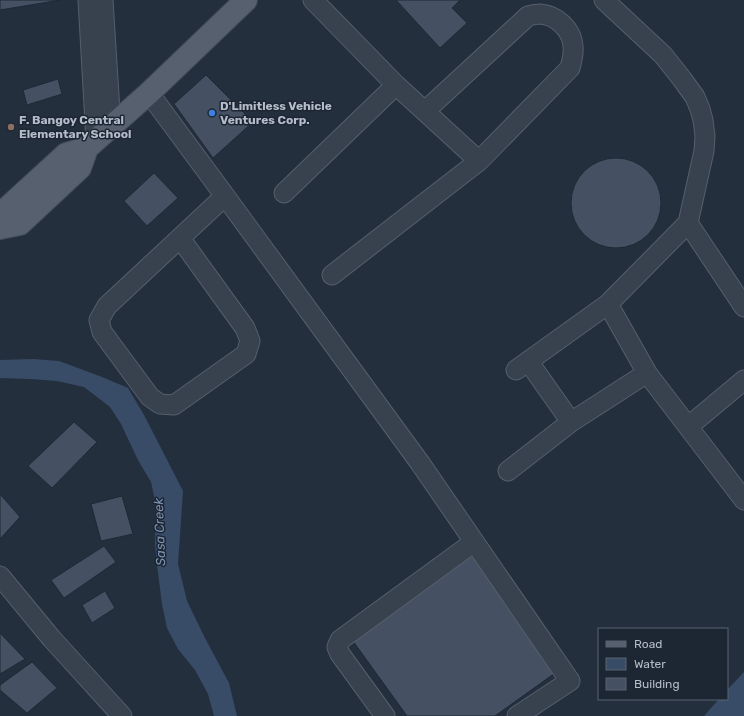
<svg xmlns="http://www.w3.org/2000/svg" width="744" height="716" viewBox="0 0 744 716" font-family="Rubik,sans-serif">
<rect width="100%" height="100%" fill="#242f3e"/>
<path fill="#394c67" d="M33,359L59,361L102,377L128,388L144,415L183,491L178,564L187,601L205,638L229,683L237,716H214L208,694L195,670L178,649L167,628L162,604L157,565L155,544L156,505L151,482L138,460L121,424L110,407L84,387L57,381L31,379L0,378V360Z
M744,672V716H704L719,699H727V690Z"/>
<path fill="#455162" stroke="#1f2835" d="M0,0H61L0,10Z
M396,0H460L452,8L467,23L440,48Z
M206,75L253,122L213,158L174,104Z
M58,79L62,94L27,105L23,90Z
M571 203a45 45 0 1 1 90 0a45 45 0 1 1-90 0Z
M154,173L178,198L147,226L124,201Z
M74,422L97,442L52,488L28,466Z
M0,494L20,517L0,539Z
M122,496L133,534L101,541L91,504Z
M104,546L116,562L64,598L51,580Z
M470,553L555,673L495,716H407L350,637Z
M105,591L115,608L92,623L82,605Z
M0,633L25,659L0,674Z
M32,662L57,688L27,713L0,690V685Z"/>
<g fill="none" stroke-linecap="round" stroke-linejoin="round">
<g stroke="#565f6c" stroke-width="21">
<path id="minor" d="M88,0L96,141
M103,0L111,127
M313,0L396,85L479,161
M149,93L225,196L420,463L570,681L517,716
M284,193L396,85
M688,223L744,307
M180,238L245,328L250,341L246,354L174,405L160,404L150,397L102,332L99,320L107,306L225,196
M332,275L479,161L570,68C572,61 574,54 573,46C572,30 557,15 540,14C536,14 532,15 528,16L425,111
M608,304L647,373L744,500
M528,361L571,422
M516,370L608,304L688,223L704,151L705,136L703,120L700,109L695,97L682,79L663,55L604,0
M689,426L744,380
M508,471L571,422L647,373
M0,576L52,639L122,716
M385,716L340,654L337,647L340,640L474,542"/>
</g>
<g stroke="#414a57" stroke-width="24">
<path id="major" d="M0,222L6,209L66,154L87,148L149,93L246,0
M0,228L20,224L80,168L87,148"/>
</g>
<use href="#minor" stroke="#38414e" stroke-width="19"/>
<use href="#major" stroke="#56606e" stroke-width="22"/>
</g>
<circle fill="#3f7fe0" stroke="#1d2633" stroke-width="1.5" cx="212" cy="113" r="4"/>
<circle fill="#8d6e63" stroke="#1d2633" stroke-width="1.5" cx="11" cy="127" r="4"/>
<g text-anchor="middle" stroke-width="3" stroke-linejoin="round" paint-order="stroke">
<g font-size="12" font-weight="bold" fill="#b4bcc9" stroke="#1d2633" text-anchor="start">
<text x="220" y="110">D'Limitless Vehicle<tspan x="220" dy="14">Ventures Corp.</tspan></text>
<text x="19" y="124">F. Bangoy Central<tspan x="19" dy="14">Elementary School</tspan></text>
</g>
<g font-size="13" font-style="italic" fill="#7c92b1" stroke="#1d2633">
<text transform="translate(159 532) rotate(-92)" y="5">Sasa Creek</text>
</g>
</g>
<rect x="598" y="628" width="130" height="72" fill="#1d2633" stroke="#59626f"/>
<rect x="606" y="641" width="20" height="6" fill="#56606e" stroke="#59626f"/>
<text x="634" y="648" font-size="12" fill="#b4bcc9">Road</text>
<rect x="606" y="658" width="20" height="12" fill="#394c67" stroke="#59626f"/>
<text x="634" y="668" font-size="12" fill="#b4bcc9">Water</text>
<rect x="606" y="678" width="20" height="12" fill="#455162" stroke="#59626f"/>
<text x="634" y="688" font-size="12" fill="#b4bcc9">Building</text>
</svg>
